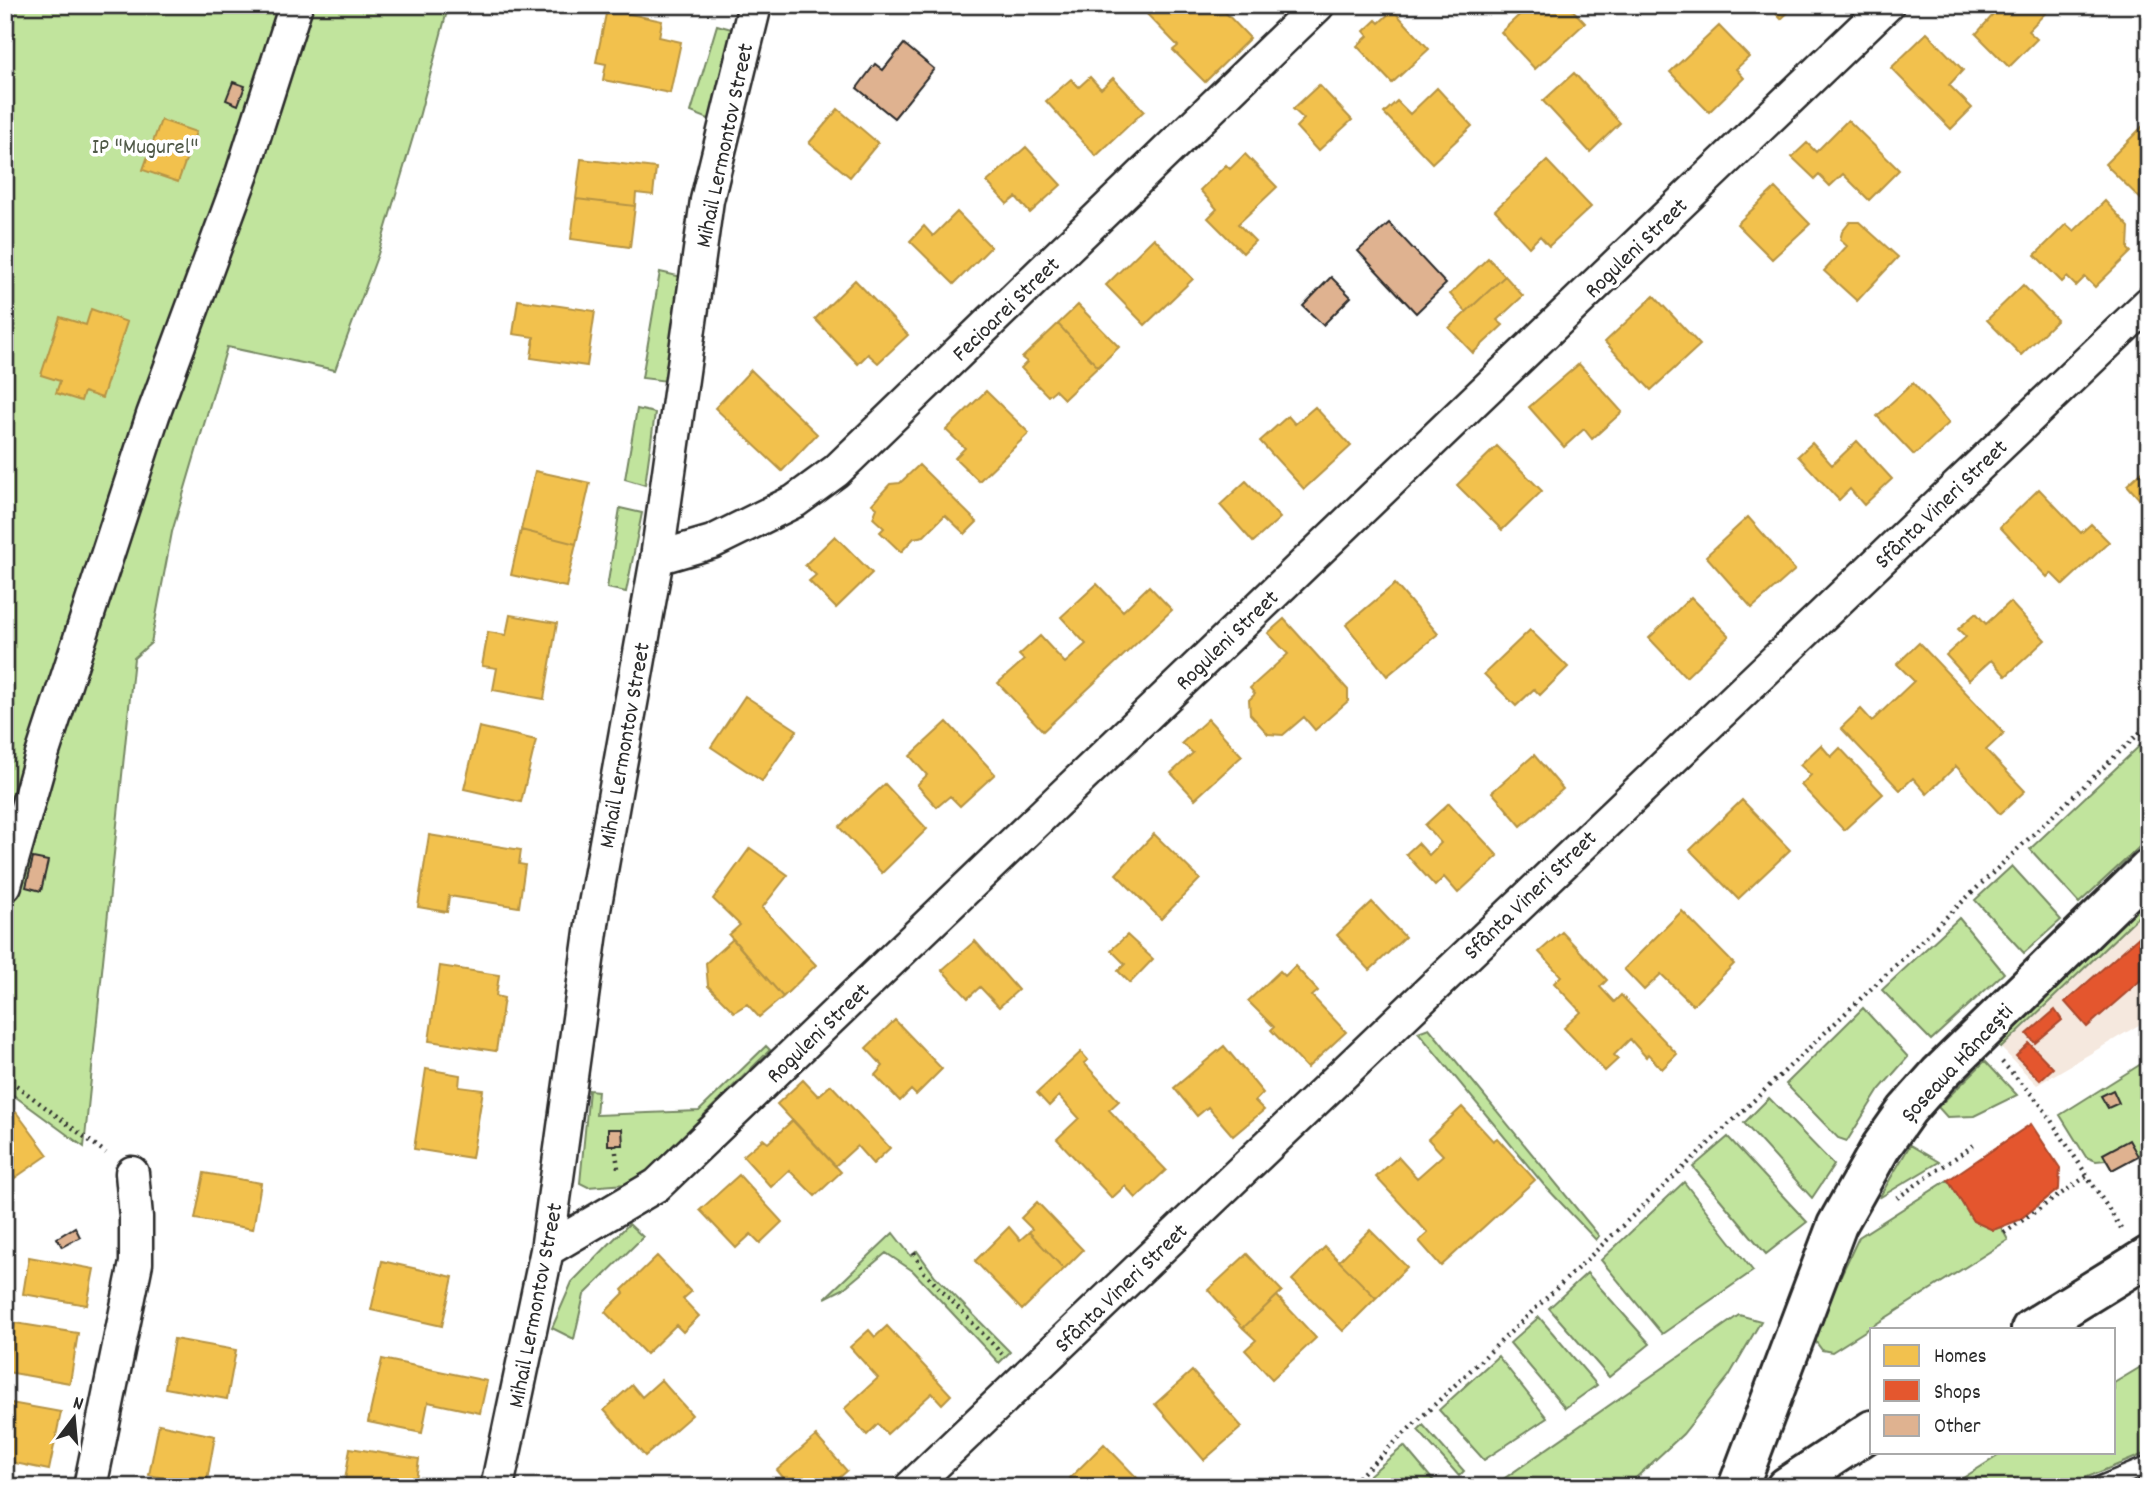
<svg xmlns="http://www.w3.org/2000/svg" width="2154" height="1492" viewBox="0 0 2154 1492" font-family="Dekko,sans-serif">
<rect width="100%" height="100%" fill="#fff"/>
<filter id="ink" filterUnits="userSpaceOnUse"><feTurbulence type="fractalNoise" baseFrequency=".0143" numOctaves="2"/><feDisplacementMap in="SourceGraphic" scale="14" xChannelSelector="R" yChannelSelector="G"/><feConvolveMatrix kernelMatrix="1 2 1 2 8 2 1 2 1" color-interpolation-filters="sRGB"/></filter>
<g filter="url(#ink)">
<path fill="#f5e8de" d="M2149,906V1019L2037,1085L2001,1048Z"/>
<path fill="#c1e49d" stroke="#768864" stroke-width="2" d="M5,5H459L446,15L419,117L378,254L335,370L227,347L172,532L151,643L134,658L84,1147L5,1089Z
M717,25L735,30L716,122L691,112Z
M660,272L682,277L667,381L642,378Z
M637,409L655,413L645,485L625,479Z
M620,508L642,513L626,592L607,588Z
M2149,737V838L2079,903L2030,849Z
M2012,866L2061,920L2024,953L1975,900Z
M2149,894V906L2001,1048L1998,1044Z
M1959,918L2004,973L1931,1040L1882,990Z
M1863,1008L1908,1057L1879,1090L1847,1141L1838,1138L1786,1084Z
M1429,1028L1599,1236L1596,1240L1544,1185L1418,1032Z
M766,1046L770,1050L645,1173L626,1184L588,1187L580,1183L589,1090L598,1091L596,1115L699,1111Z
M2149,1059V1149L2112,1170L2106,1160L2096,1161L2086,1157L2060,1115Z
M1985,1061L2017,1095L1974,1116L1947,1117L1938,1107Z
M1769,1098L1834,1165L1812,1198L1744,1123Z
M1728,1137L1807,1222L1766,1254L1693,1167Z
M1910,1145L1939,1162L1879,1198Z
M1948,1180L1973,1221L1993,1230L2001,1227L2008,1240L1832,1352L1822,1350L1816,1342L1817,1326L1859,1237Z
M1684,1182L1753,1271L1662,1334L1601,1260Z
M629,1224L643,1237L584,1295L574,1339L552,1328L572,1282Z
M893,1233L911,1256L917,1251L935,1276L1010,1352L999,1363L913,1271L886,1253L843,1289L825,1298Z
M1587,1273L1650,1344L1609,1377L1549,1308Z
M1739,1315L1761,1321L1729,1376L1683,1434L1626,1487H1492Z
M1539,1317L1597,1385L1565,1408L1510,1343Z
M1498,1356L1547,1418L1484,1460L1439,1410Z
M2149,1362V1452L2063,1487H1949L2004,1452H2114V1383Z
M1423,1425L1464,1471L1459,1476L1418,1430Z
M1404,1446L1437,1485L1435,1487H1374L1366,1478Z"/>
<path fill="#f2c14e" stroke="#b69444" stroke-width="2" d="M1144,5H1218L1250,38L1205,82L1173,50L1178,46L1141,8Z
M1530,5H1568L1585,23L1535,69L1501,32Z
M1768,5H1796L1781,19Z
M2002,5H2053L2028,31L2037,39L2009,67L1976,34Z
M607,9L662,21L659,37L681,42L670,93L603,80L606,64L596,62Z
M1393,10L1429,49L1392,83L1357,46L1368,36L1364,31L1376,20L1379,23Z
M1719,26L1749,57L1736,69L1744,78L1709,112L1670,72Z
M1927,33L1963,70L1949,85L1972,108L1951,129L1891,68Z
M1574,73L1620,123L1590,152L1543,101Z
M1090,77L1101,89L1113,78L1144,111L1096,156L1046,101L1071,79L1079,87Z
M1319,85L1352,120L1318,151L1296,127L1304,119L1293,109Z
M1437,88L1472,126L1432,163L1384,113L1397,101L1410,114Z
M838,109L878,143L850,177L809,143Z
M161,120L196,132L178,182L143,170Z
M1848,120L1899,170L1869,200L1843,174L1830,186L1819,175L1815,179L1792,157L1807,143L1816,152Z
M2149,120V207L2105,164Z
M1026,147L1061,185L1030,213L1016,197L1007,204L987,182Z
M1245,154L1277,187L1238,224L1255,241L1243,253L1208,218L1217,209L1200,190L1226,165L1230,169Z
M581,159L656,168L653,195L636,193L635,206L576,199Z
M1547,161L1591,207L1549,246L1540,236L1529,247L1495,210Z
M1775,188L1810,224L1772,259L1737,224Z
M576,199L635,206L630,247L571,239Z
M2105,201L2129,227L2128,249L2131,252L2095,287L2085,277L2076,286L2067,277L2062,282L2035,255L2066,224L2074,231Z
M957,212L991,247L954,284L910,241L924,226L933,236Z
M1850,222H1859L1898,257L1857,301L1824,271L1847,246L1840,240L1842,232Z
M1154,238L1193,279L1145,325L1106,285Z
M1488,258L1505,276L1466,312L1450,294Z
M1505,276L1523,296L1497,320L1503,325L1473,353L1449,328Z
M855,280L908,335L878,363L868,354L858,364L815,319Z
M2023,285L2057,320L2021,355L1987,320Z
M1654,296L1700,345L1651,390L1605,342Z
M518,300L595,311L587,366L531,358L534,337L513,334Z
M1078,305L1119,347L1098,367L1058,324Z
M91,309L127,322L102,398L84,392L81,401L56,393L60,381L41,375L60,317L86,325Z
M1058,324L1098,367L1064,399L1055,390L1048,396L1021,368L1027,362L1022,358Z
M1579,364L1622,412L1592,439L1584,429L1564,447L1529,407Z
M751,370L817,434L782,471L715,408Z
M1913,383L1949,423L1914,455L1877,416Z
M986,391L1029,433L979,481L955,458L965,448L946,430Z
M1315,407L1351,446L1304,489L1260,441L1288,416L1295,424Z
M1857,441L1892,479L1864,505L1850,489L1839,500L1798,456L1812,443L1832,465Z
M1497,446L1542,491L1502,530L1457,485Z
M919,465L977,522L965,534L945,515L924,536L914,538L901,552L880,532L884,528L873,518L877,508L872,504L890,484L900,483Z
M2149,465V510L2127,485Z
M535,471L590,483L576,544L521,530Z
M1246,481L1280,518L1253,542L1220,505Z
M2039,489L2081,533L2091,524L2109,542L2063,585L2051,573L2047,577L2000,527Z
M1748,517L1795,570L1752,608L1706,556Z
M521,530L576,544L566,587L511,575Z
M835,536L872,573L836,608L809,581L816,575L805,565Z
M1097,584L1123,611L1149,586L1172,610L1043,731L998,683L1024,660L1019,655L1040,636L1065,663L1086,644L1061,617Z
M1395,584L1438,634L1387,676L1346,625Z
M1691,597L1729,636L1686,677L1649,638Z
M2010,602L2045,640L2006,676L1991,660L1969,680L1946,655L1966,637L1958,629L1976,613L1986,624Z
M510,615L557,623L544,699L493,690L497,668L482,666L488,632L506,635Z
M1284,619L1348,690V701L1315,730L1304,717L1283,735L1268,734L1250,714L1249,700L1255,694L1250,688L1288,654L1268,633Z
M1530,630L1568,667L1540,695L1534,689L1516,706L1484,674Z
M1919,643L2004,733L1986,750L2025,791L2000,814L1956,766L1927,794L1913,778L1900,790L1841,728L1861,709L1872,721L1914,681L1897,664Z
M745,696L797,730L762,781L711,747Z
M1208,719L1242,756L1195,799L1171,773L1193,753L1182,743Z
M947,722L995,774L960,806L950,796L937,807L917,785L927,775L910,756Z
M479,727L536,740L521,802L464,789Z
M1821,745L1831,757L1840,748L1883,794L1844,830L1801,785L1811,775L1800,765Z
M1534,755L1563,789L1521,826L1492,792Z
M885,784L927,829L882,873L839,827Z
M1742,800L1790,850L1738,899L1690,850Z
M1449,803L1498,856L1458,893L1444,877L1435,886L1406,854L1418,843L1429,855L1441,843L1425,825Z
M1154,834L1200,879L1161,919L1116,874Z
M429,835L521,850L519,864L525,865L519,907L449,896L447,912L418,907Z
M750,848L788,875L762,908L816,965L783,997L729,935L740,925L713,899Z
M1372,902L1405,937L1370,970L1337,935Z
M1682,911L1734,964L1693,1005L1661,974L1644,990L1624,969Z
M1562,932L1607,980L1600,987L1614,1002L1621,995L1677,1054L1662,1069L1648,1054L1646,1057L1630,1039L1614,1055L1618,1059L1605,1071L1564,1028L1581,1012L1554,983L1561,976L1539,952Z
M1127,935L1153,959L1130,983L1118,971L1125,964L1111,950Z
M733,939L783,997L759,1017L747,1004L734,1012L708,986L706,963Z
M975,941L1018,990L999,1007L980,987L968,998L942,970Z
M440,966L499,975L496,996L504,998L496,1051L429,1041Z
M1295,966L1318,991L1312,996L1346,1032L1307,1068L1271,1030L1274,1027L1248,1001L1280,971L1285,976Z
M895,1020L942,1069L916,1095L911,1090L900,1101L875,1075L883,1066L866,1048Z
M1224,1046L1263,1093L1255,1101L1264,1110L1233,1136L1208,1107L1197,1116L1174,1088Z
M1081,1052L1088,1060L1084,1063L1119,1101L1109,1110L1166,1170L1136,1198L1125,1186L1112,1198L1057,1139L1079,1118L1059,1096L1049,1106L1037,1093Z
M426,1069L460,1075L459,1087L483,1090L472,1158L414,1149Z
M803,1080L818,1096L831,1085L890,1148L873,1164L857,1146L835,1166L777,1104Z
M1462,1107L1493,1141L1497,1138L1535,1180L1441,1266L1419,1241L1428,1233L1376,1177L1398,1157L1417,1178L1443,1155L1428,1139Z
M16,1112L48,1155L12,1180L9,1176L5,1178V1120Z
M793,1120L841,1172L815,1196L789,1170L771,1187L743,1156L763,1139L768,1143Z
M204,1173L261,1183L253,1229L195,1219Z
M739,1175L782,1222L760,1243L751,1234L736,1248L700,1210Z
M1037,1202L1083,1250L1064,1269L1029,1232L1032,1229L1021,1218Z
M1009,1227L1020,1240L1029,1232L1064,1269L1022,1310L975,1261Z
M1370,1230L1407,1267L1376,1298L1339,1261Z
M1325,1247L1376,1298L1343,1331L1292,1280Z
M1247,1254L1282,1291L1243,1328L1208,1290Z
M657,1256L691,1292L683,1299L699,1316L683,1332L676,1325L646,1354L605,1312L624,1293L622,1290Z
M29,1257L94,1269L87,1305L23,1294Z
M382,1261L453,1277L442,1326L371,1310Z
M1277,1296L1316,1338L1272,1379L1245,1350L1256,1340L1243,1328Z
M15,1323L78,1333L70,1383L7,1372Z
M887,1326L951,1395L942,1404L932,1393L887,1434L878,1424L867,1435L844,1409L878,1378L850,1347L869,1330L875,1337Z
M174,1339L236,1350L227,1399L165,1388Z
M382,1359L487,1381L480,1413L428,1402L422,1433L368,1422Z
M1192,1371L1242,1427L1204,1460L1155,1404Z
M661,1380L692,1415L645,1456L604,1410L632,1385L642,1397Z
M5,1402L61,1412L49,1470L5,1461Z
M159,1424L215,1436L206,1486L149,1475Z
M816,1436L847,1471L829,1487H791L777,1470Z
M1104,1444L1146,1487H1079L1070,1478Z
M350,1448L419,1459L415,1487H344Z"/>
<path fill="#e4572e" stroke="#ac4a2d" stroke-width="2" d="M2149,928V973L2087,1027L2065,1002Z
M2055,1010L2062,1020L2035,1043L2027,1034Z
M2029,1043L2053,1068L2040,1080L2016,1056Z
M2031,1124L2060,1168L2059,1189L2019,1220L1993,1230L1973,1221L1948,1180Z"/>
<path fill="#dfb290" stroke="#2b2b2b" stroke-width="2" d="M904,44L934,69L894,118L857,88L875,64L883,70Z
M233,82L245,86L238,105L226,100Z
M1389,223L1446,284L1416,313L1358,251Z
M1331,277L1351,297L1323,325L1303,306Z
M33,858L48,861L41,891L26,887Z
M2113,1090L2119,1103L2108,1108L2101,1096Z
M608,1129H622L623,1145H608Z
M2129,1140L2138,1156L2112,1170L2103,1154Z
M75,1227L80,1237L62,1247L57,1238Z"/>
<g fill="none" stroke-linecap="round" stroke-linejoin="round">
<g stroke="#2b2b2b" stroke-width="21">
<path id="lane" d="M2096,1487L2149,1465"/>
</g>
<g stroke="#2b2b2b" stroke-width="37">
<path id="street" d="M657,558L712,542L795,501L836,471L1318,5
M5,885L41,758L153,415L242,174L296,5
M547,1250L657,1185L1887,5
M90,1487L136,1263V1217L132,1173
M497,1487L547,1250L594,910L657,558L707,200L755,5
M911,1487L2149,303"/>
</g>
<g stroke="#2b2b2b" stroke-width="44">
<path id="secondary" d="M1738,1487L1837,1225L1881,1147L1907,1110L1939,1074L2149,869"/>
</g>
<g stroke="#2b2b2b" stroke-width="44">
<path id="highway" d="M2031,1329L2149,1256
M1786,1487L1872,1430"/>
</g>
<path stroke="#2b2b2b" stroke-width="4.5" stroke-dasharray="2 5" stroke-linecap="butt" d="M2002,1062L2041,1105L2121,1228
M5,1077L106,1153
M615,1145L618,1168
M1897,1198L1977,1143
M2004,1233L2087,1176
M914,1253L924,1272L1002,1354
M1356,1478L1364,1487
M1348,1487L2149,724"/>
<use href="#lane" stroke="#fff" stroke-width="16"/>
<use href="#street" stroke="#fff" stroke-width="32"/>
<use href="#secondary" stroke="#fff" stroke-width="38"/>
<use href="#highway" stroke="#fff" stroke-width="38"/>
</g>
</g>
<g text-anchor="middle" stroke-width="7" stroke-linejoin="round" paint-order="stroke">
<g font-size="23" fill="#505948" stroke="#fff">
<text x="145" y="153">IP "Mugurel"</text>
</g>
<g font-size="23" fill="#2b2b2b" stroke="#fff">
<text transform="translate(723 145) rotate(-78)" y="8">Mihail Lermontov Street</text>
<text transform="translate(1635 247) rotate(-44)" y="8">Roguleni Street</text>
<text transform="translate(1005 308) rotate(-44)" y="8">Fecioarei Street</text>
<text transform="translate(1940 503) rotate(-44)" y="8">Sfânta Vineri Street</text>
<text transform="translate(1226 639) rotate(-44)" y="8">Roguleni Street</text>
<text transform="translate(623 745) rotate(-80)" y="8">Mihail Lermontov Street</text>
<text transform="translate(1529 894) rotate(-44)" y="8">Sfânta Vineri Street</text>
<text transform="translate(817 1032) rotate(-44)" y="8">Roguleni Street</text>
<text transform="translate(1956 1062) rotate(-47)" y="8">Șoseaua Hâncești</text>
<text transform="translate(1120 1287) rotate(-44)" y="8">Sfânta Vineri Street</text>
<text transform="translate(534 1305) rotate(-79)" y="8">Mihail Lermontov Street</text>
</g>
</g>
<rect width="2154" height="1492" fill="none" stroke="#fff" stroke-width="28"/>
<rect x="14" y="14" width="2126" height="1464" fill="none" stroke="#2b2b2b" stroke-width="2.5" filter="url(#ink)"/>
<rect x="1870" y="1328" width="245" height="126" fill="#ffffff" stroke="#aaaaaa" stroke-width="2"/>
<rect x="1884" y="1345" width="35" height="21" fill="#f2c14e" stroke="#aaaaaa" stroke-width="2"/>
<text x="1934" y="1362" font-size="21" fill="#2b2b2b">Homes</text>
<rect x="1884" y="1380" width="35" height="21" fill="#e4572e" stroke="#aaaaaa" stroke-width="2"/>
<text x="1934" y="1398" font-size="21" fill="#2b2b2b">Shops</text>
<rect x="1884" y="1415" width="35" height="21" fill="#dfb290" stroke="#aaaaaa" stroke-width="2"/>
<text x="1934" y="1432" font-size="21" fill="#2b2b2b">Other</text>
<g transform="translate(74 1418) rotate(16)" stroke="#ffffff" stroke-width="5" paint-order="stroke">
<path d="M0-5L12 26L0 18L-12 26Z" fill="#2b2b2b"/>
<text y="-10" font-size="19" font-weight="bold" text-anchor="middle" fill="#2b2b2b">N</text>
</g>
</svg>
